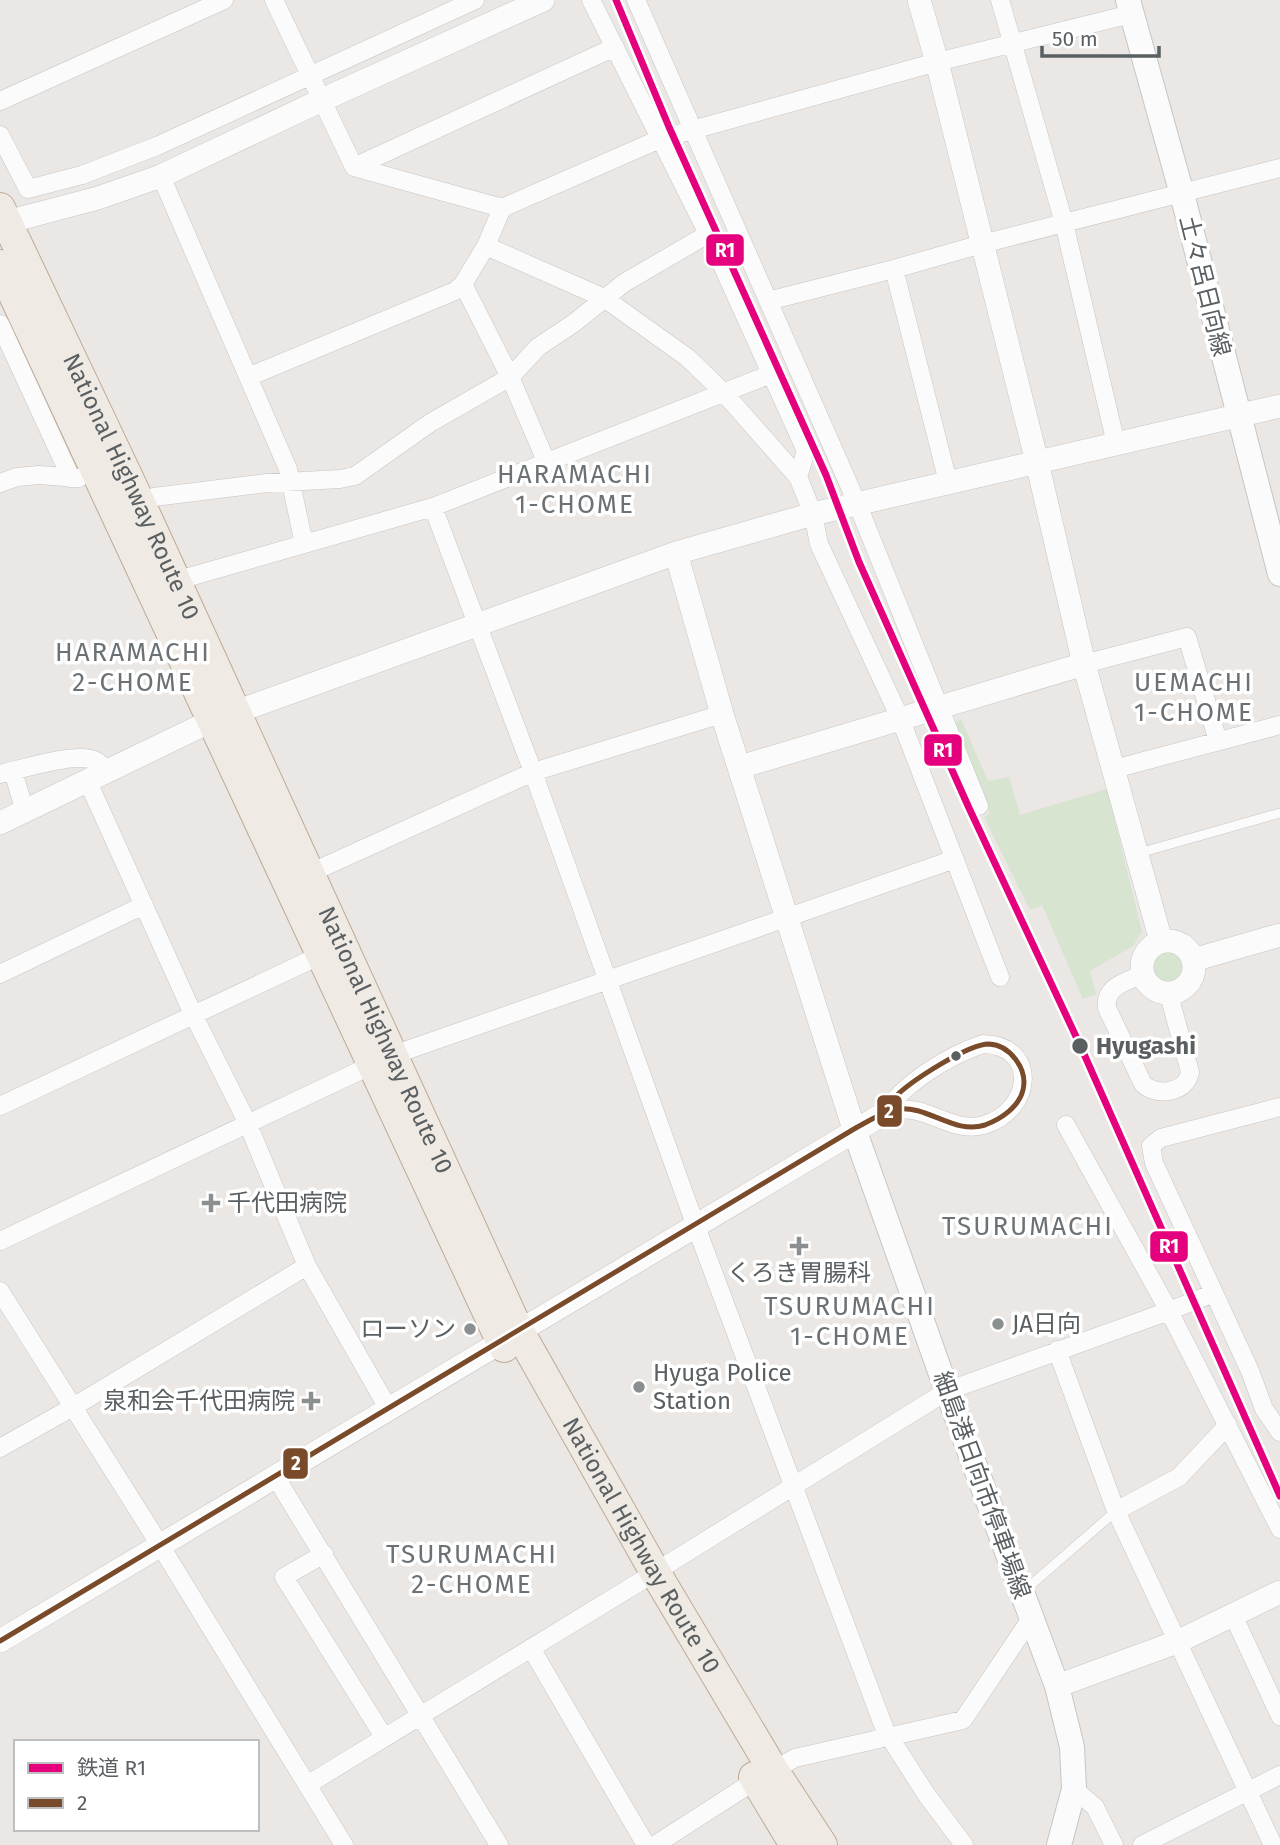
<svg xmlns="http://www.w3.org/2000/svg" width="1280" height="1845" viewBox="0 0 1280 1845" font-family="'Fira Sans','Noto Sans JP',sans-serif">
<rect width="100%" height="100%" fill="#eae7e4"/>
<path fill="#d6e4d0" d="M961,719L988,781L1009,777L1020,815L1107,789L1142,932L1133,946L1090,971L1096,994L1083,999L1042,905L1030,910L984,817L990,814L954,723Z
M1152 967a15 15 0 1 1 30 0a15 15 0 1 1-30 0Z"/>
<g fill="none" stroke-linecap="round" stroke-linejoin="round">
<g stroke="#c6c6c6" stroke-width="10">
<path id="service" d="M1139,853L1280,813
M1025,1590L1116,1511"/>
</g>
<g stroke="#c6c6c6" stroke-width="19">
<path id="minor" d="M274,0L354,167L502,208L660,139L937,62L1131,14
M636,0L857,503L979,806
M1000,0L1064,223L1116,444
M0,101L224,0
M0,135L28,189L82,175L157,146L475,0
M354,167L615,47
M161,176L288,469L304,544
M708,234L806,451L798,477
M486,246L502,208
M463,284L510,377L546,461
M768,301L894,269
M0,324L71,478
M248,377L455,291L463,284L486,246L604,298L688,358L724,393L798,477L813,514L819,544L900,718L1000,977
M948,482L894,269L982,244L1280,168
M0,483L17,477L39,475L79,478
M140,503L154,497L267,483L340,479L355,476L430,423L510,377L538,347L574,323L624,283L708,234L591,0
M433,507L533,772L695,1224L885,1730L926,1794L964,1845
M175,581L433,507L771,374
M1084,664L1187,637L1218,741
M1114,769L1280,725
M13,771L25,812
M0,774C22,769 69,754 90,759C98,760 103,767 108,772
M88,782L193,1014L247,1122L307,1266L388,1408
M308,874L533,772L722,714
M0,974L144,905
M1143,974C1126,982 1104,986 1107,1008L1143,1084C1156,1097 1187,1093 1190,1072L1172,1006L1171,993
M983,1044C1038,1045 1034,1110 984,1125C960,1132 939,1116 917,1111C905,1108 896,1110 885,1113C903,1083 950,1055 983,1044Z
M0,1106L321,955
M1280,1107L1161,1138L1151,1146L1154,1163L1250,1371L1264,1409L1280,1432
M1066,1125L1169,1311L1214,1293
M0,1241L393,1055L955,859
M0,1291L160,1545L344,1845
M1057,1350L1116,1511L1273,1845
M0,1448L73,1407L307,1266
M275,1476L499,1845
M1116,1511L1179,1477L1228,1425
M324,1554L284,1577L384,1737
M655,1572L947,1391L1169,1311L1280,1529
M1233,1615L1280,1716
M531,1648L646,1845
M307,1785L641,1581
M1074,1789L1095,1807L1114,1845
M655,1845L756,1780L795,1758L963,1720L1032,1617
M1142,1845L1280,1775"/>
</g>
<g stroke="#c6c6c6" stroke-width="24">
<path id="tertiary" d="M919,0L937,62L1037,462L1084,664L1161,941
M0,224L98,198L161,176L322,100L543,0
M676,553L722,714L854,1129
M740,767L1084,664
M0,823L211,721L676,553L813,514L1280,406
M1142 967a26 26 0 1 1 52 0a26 26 0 1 1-52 0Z
M1193,960L1280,935
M0,1641L885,1113
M1057,1686L1177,1642L1280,1592"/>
</g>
<g stroke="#c6c6c6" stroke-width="26">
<path id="secondary" d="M1128,0L1182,194L1280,574
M854,1129L947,1391L1057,1686L1072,1747L1074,1789L1059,1845"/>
</g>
<g stroke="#beaa95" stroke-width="32">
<g id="trunk">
<path id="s1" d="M0,208L140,503L518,1330L655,1572L773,1770L822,1845"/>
<path d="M0,265L504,1347"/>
<path d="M754,1777L795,1845"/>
</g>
</g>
<use href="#service" stroke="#fcfbfb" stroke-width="9"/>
<use href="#minor" stroke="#fcfbfb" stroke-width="18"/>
<use href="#tertiary" stroke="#fcfbfb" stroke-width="23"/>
<use href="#secondary" stroke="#fcfbfb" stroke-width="24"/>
<use href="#trunk" stroke="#efeae4" stroke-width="30"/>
<g stroke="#fff" stroke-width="10">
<path id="bus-1" d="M0,1641L854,1129C867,1122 882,1112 897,1109C928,1105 954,1135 985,1125C1001,1119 1019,1107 1023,1090C1028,1069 1010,1045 989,1044C968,1044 913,1080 897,1095C892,1100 888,1107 885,1113"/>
</g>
<use href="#bus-1" stroke="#7a4b2a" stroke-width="5"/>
<g stroke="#fff" stroke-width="12">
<path id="rail-1" d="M616,0L669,127L826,475L859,562L969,808L1080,1045L1280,1496"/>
</g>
<use href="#rail-1" stroke="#e5007d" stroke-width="7"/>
</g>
<g fill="#5a5f62" stroke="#fff" stroke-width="2.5">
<circle cx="1080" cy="1046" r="9"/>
<circle cx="956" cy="1056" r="6"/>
</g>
<g fill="#8c8f90" stroke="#fff" stroke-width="2.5">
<path d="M207.5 1192.5h7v7h7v7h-7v7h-7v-7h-7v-7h7z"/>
<path d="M795.5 1235.5h7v7h7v7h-7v7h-7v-7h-7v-7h7z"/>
<circle cx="998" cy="1324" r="7"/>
<circle cx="470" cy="1329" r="7"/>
<circle cx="639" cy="1387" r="7"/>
<path d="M307.5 1390.5h7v7h7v7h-7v7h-7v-7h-7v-7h7z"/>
</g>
<g text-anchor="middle" stroke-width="7" stroke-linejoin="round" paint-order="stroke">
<g font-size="24" fill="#5a5f62" stroke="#fff">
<text transform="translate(1205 286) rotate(76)" y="8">土々呂日向線</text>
<text dy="8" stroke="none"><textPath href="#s1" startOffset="308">National Highway Route 10</textPath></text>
<text dy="8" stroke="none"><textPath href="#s1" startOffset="917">National Highway Route 10</textPath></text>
<text transform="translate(982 1485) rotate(70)" y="8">細島港日向市停車場線</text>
<text dy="8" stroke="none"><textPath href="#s1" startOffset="1484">National Highway Route 10</textPath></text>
</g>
<g font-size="24" font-weight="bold" fill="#5a5f62" stroke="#fff" text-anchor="start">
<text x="1096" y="1054">Hyugashi</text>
</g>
<g font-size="24" fill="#5a5f62" stroke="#fff" text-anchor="start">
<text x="227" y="1211">千代田病院</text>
<text x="799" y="1281" text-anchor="middle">くろき胃腸科</text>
<text x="1012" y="1332">JA日向</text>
<text x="456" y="1337" text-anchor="end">ローソン</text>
<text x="653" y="1381">Hyuga Police<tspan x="653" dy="28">Station</tspan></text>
<text x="295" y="1409" text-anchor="end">泉和会千代田病院</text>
</g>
<g font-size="26" letter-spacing="2" fill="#6b7174" stroke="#fff">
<text x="575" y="483">HARAMACHI<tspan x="575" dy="30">1-CHOME</tspan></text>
<text x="133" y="661">HARAMACHI<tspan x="133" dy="30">2-CHOME</tspan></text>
<text x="1194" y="691">UEMACHI<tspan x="1194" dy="30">1-CHOME</tspan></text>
<text x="1028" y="1235">TSURUMACHI</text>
<text x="850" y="1315">TSURUMACHI<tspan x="850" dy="30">1-CHOME</tspan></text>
<text x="472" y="1563">TSURUMACHI<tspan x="472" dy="30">2-CHOME</tspan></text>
</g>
</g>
<g stroke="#fff" stroke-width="2.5">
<rect x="705" y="233" width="40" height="34" rx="7" fill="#e5007d"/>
<rect x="923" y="733" width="40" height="34" rx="7" fill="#e5007d"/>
<rect x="876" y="1094" width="27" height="34" rx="7" fill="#7a4b2a"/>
<rect x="1149" y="1230" width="40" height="33" rx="7" fill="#e5007d"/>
<rect x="282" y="1447" width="27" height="33" rx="7" fill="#7a4b2a"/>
</g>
<g font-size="19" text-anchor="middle" font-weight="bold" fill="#fff">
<text x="725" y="257">R1</text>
<text x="943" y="757">R1</text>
<text x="889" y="1118">2</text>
<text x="1169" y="1253">R1</text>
<text x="296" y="1470">2</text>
</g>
<rect x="14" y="1740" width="245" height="91" fill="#ffffff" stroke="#bdbfc0" stroke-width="2"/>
<rect x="28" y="1763" width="35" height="10" fill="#e5007d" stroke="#bdbfc0" stroke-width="2"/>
<text x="77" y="1775" font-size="21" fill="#5a5f62">鉄道 R1</text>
<rect x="28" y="1798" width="35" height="10" fill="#7a4b2a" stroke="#bdbfc0" stroke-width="2"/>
<text x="77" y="1810" font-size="21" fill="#5a5f62">2</text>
<path d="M1042 46v10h117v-10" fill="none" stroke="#5a5f62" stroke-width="3.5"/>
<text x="1052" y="46" font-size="21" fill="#5a5f62" stroke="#ffffff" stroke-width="5" paint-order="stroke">50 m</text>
</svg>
